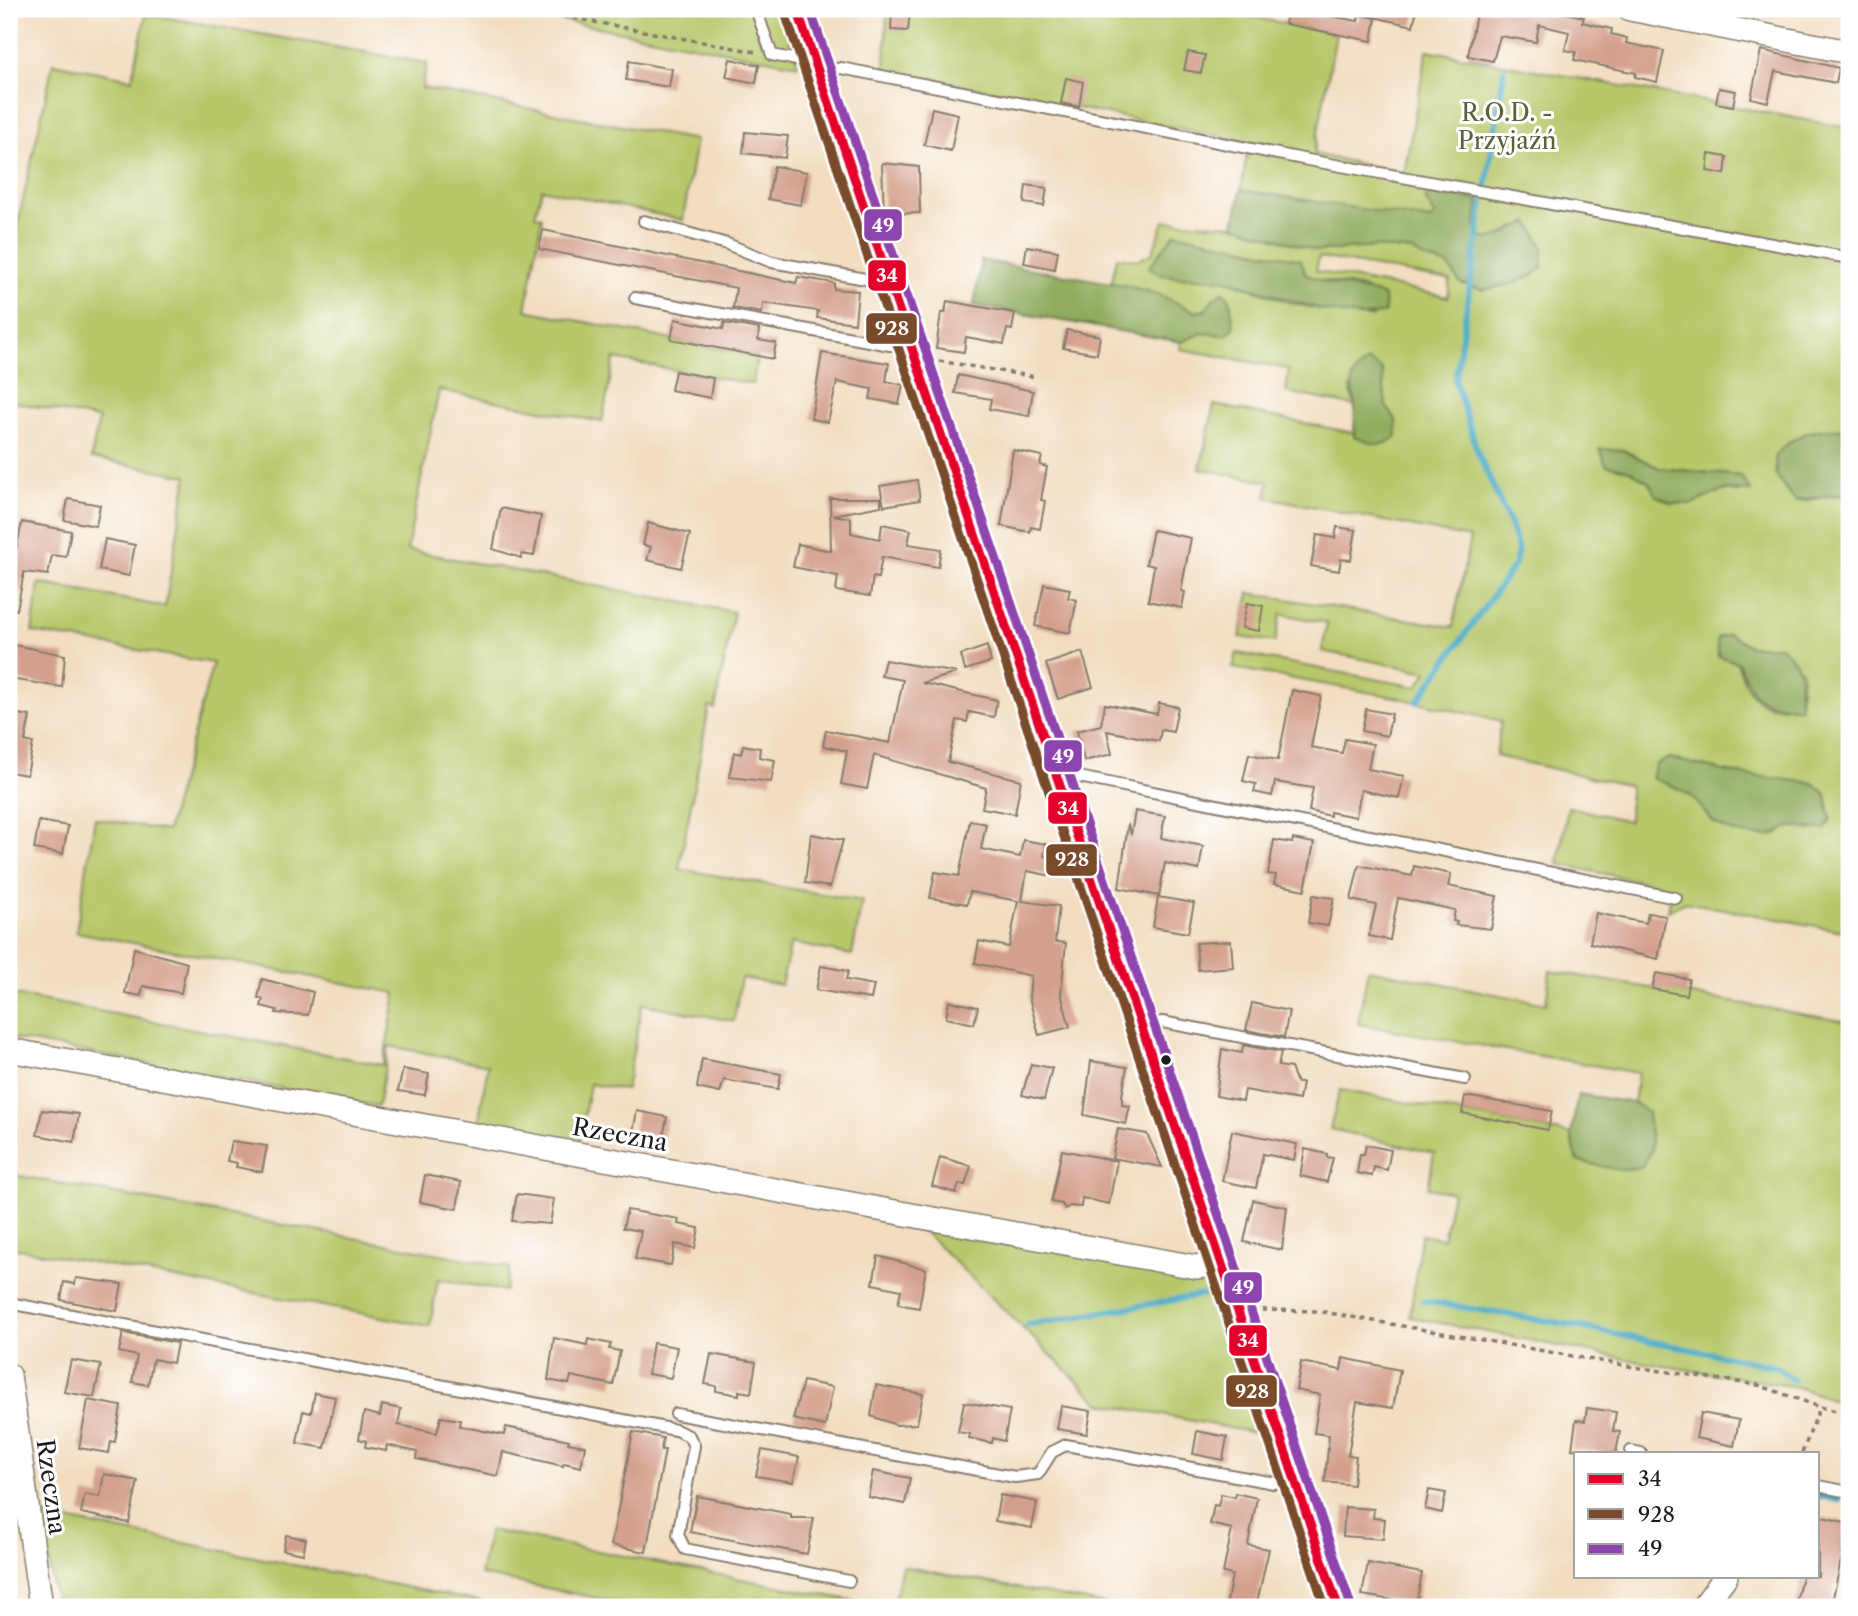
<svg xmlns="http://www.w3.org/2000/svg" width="1858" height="1616" viewBox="0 0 1858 1616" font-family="'Libre Caslon Text',serif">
<rect width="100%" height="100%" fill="#fff"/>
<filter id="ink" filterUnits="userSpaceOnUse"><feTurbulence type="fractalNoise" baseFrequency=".0143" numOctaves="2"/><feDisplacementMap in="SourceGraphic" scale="14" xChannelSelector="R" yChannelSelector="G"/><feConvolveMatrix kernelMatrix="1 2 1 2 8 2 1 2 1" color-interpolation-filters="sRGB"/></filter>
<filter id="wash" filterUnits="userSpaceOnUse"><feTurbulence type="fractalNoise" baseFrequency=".00686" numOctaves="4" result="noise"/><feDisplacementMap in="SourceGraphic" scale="28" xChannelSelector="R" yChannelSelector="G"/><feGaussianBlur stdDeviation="1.57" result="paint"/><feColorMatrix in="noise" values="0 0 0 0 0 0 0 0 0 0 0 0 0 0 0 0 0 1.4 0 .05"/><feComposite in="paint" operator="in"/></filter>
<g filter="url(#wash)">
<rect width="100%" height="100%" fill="#f2ddc0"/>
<path fill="#b7c86a" stroke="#6a7243" stroke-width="2" fill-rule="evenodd" d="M500,9H779L798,65Z
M887,9H1213L1336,34L1314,154L1404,173L1427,50L1849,128V429L1812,431L1776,476L1795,501C1813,502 1832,492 1849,497V932L1685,902L1668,911L1672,888L1558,864L1568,807L1629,821L1630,786L1496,756L1501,721L1395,697L1233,668L1237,653L1417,687L1427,672L1322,651L1327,623L1281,614L1275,642L1240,637L1249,593L1453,627L1470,538L1266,497L1269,482L1200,469L1214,405L1354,433V437L1397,436L1396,420L1386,406L1382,370L1350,388L1355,406L1286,392L1289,369L1180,349L1181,342L1202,333L1226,335L1214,298L1206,310L1196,312L1128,286L1111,284L1117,257L1138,260L1152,254L1164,221L1234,225L1317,251L1375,247L1412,251L1426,259L1448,265L1460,283L1483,290L1534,275L1514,227C1504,236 1497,240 1483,238L1475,226L1478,200L1430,191L1435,215L1431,221L1241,190L1249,142L885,70ZM1257,251L1301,260L1305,273L1315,279L1365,288L1373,318L1294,304L1227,280L1160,275ZM1319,257L1450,280L1448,297L1316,271ZM1623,450L1659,468L1741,476L1738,492L1724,490L1709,496H1657L1648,482L1631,471ZM1729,634L1750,646H1780L1802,672L1800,707C1791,706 1777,708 1767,705C1743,697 1735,655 1729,634ZM1669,758L1737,774L1813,783L1826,794L1831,819L1812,830L1790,826L1773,835L1714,823L1698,802L1686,792Z
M146,14L427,63L422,88L696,140L683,220L542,189L535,215L542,217L526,310L757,357L753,384L614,359L602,422L439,390L407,550L734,612L715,709L709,707L679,869L862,901L852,955L791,943L781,985L741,978L734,1021L642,1004L626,1090L590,1084L579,1143L478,1124L488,1065L389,1046L378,1106L9,1038V994L383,1065L396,993L76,932L95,818L167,831L213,663L32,632L39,583L165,607L187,476L91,458L99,419L9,401V264L53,63L132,79Z
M1368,969L1546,1004L1550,971L1849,1022V1405L1797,1387L1646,1363L1410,1317L1421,1235L1443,1239L1453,1193L1428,1188L1434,1153L1330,1129L1340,1090L1571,1134L1577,1161L1648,1112L1634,1103L1638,1073L1358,1024Z
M9,1174L510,1267L505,1291L438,1279L430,1326L9,1247Z
M914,1222L1201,1279L1214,1289L1220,1300L1265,1435L1100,1403Z
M42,1515L507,1607H56Z
M489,1530L886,1607H627V1604L480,1575Z
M902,1566L1118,1607H893Z"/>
<path fill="#91ac5e" stroke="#56643d" stroke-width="2" d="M1241,190L1431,220L1435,215L1425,199L1430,191L1479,200L1475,226L1483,238C1501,241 1512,227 1529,222L1543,246V266L1534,275L1512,284L1483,290L1460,283L1448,265L1426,259L1412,251L1375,247L1317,251L1234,225Z
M1175,233L1301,260L1305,273C1328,287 1359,286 1384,296L1385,312C1351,329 1263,288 1226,280C1200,275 1170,283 1149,267Z
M981,260L1128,286L1158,294L1196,312L1206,310L1214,298L1223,292L1230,299L1234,328L1226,335L1202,333L1181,342L974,305Z
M1368,361L1382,369L1386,406L1396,420L1397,436C1383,450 1370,443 1354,437C1354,428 1355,418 1355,409C1354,382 1343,381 1368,361Z
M1849,429V497L1840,494L1795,501L1776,476L1775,456C1796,431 1816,428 1849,429Z
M1600,449L1623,450L1659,468L1741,476L1751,491L1724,490L1692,504L1671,503L1657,496L1648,482L1631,471L1606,465Z
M1729,634L1750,646H1780C1813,674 1793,677 1801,708C1755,702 1759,705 1738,663L1718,656L1717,638Z
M1669,758L1737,774L1813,783L1826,794L1831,819L1825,829C1813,830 1804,827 1793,827C1786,826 1780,833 1773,835C1758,839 1729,833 1716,824C1704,816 1700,800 1686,793C1675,786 1663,784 1652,777L1656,764Z
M1578,1094L1634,1103L1648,1112L1652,1149L1642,1167L1619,1170L1577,1161L1571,1134Z"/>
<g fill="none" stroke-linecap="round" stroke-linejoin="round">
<path stroke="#42a7c2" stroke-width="6" d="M1486,187L1504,70
M1417,702L1515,564L1518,549L1510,524L1478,453L1455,381L1483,202
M1423,1301L1566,1324L1777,1367L1793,1380
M1027,1325L1203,1295
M1818,1495L1839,1500
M1724,1607L1730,1599"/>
</g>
<g id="blocks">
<path fill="#d4a08d" d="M892,9H910L908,31L891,30Z
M1288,9H1316L1315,13L1358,21L1359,15L1376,18L1372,41L1285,24Z
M1365,9H1417L1413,26L1365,15Z
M1477,9H1529L1551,12L1552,10L1584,17L1582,22L1612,29L1611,34L1627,38L1626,43L1664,51L1657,82L1635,77L1636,73L1574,60L1576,52L1565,50L1569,32L1539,25L1536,42L1500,36L1493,61L1468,56Z
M1761,50L1839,68L1836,83L1775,71L1768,102L1751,98Z
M1188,52L1205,55L1201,73L1184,70Z
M730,59L759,65L756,83L726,77Z
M629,61L672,69L669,87L626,80Z
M1066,78L1083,82L1079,107L1061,103Z
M1719,88L1736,91L1733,106L1716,103Z
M932,108L958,114L951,151L924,145Z
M745,132L788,136L785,158L743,153Z
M1709,154L1727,157L1725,174L1707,171Z
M882,163L919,167L920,213L884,214Z
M774,166L807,172L801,205L768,199Z
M1026,185L1047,188L1044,206L1024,203Z
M543,230L796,283L798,277L834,283V289L858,291L855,323L817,318L818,311L763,303L762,313L733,308L736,288L539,249Z
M1027,246L1058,251L1055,269L1024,263Z
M947,301L1015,313L1012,330L1007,329L1004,344L966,337L964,352L936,348L941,313H945Z
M675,319L723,329L724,323L759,329L758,340L776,343L773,359L671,339Z
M1067,330L1100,336L1097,354L1063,348Z
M822,353L889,363L886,381L903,385L899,404L870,399L872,389L837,382L828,422L811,419Z
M675,371L713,378L710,398L671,390Z
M958,375L1033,391L1029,416L989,409L991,399L955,393Z
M1013,450L1042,456L1040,465L1047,467L1041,500L1045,501L1040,529L1031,527L1030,532L1001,526Z
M917,480L920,500L884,506L880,486Z
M830,498H881V506L833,515L851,518V533L880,539L882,524L911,530L908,544L941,549L938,567L882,557L878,578L873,577L870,596L836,591L838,576L793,567L798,544L831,551Z
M68,499L100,505L96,526L64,520Z
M501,508L541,516L534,556L522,554L521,558L493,549Z
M22,522L71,531L66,557L52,555L48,575L24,572L17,610L9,609V550H16Z
M648,523L690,534L681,568L647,560L651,547L643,545Z
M1337,527L1356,530L1351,560L1341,559L1339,571L1311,566L1317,535L1335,538Z
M1153,530L1191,538L1181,591L1185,592L1182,608L1148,601L1154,566L1146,564Z
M105,539L135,545L129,576L99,570Z
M1044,584L1070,589L1068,598L1077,600L1070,633L1035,626Z
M1247,603L1263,606L1259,631L1242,628Z
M9,644L65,655L62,687L9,679Z
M987,646L991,662L965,670L961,655Z
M1082,652L1093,687L1058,699L1046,664Z
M885,660L957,673L922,683L997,700L994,717L969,712L967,722L957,720L948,762L1021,780L1015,814L982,808L986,788L874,755L867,789L841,784L847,751L823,746L826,730L890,743L903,680L881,676Z
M1292,690L1321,696L1311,747L1342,753L1345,739L1373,744L1368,769L1404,776L1399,798L1361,790L1356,817L1330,812V816L1309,811L1313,788L1275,782L1272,796L1254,792L1256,784L1243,781L1249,754L1278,760Z
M1159,703L1178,707L1173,732L1161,730L1159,741L1107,731L1112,754L1084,761L1077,731L1101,725L1105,704L1157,714Z
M1366,709L1392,714L1387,736L1362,731Z
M12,713L30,716L25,741L33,743L27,775L9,772V729Z
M743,745L760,748L759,757L775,760L771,782L729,777L734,752L741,754Z
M1135,811L1165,816L1161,838L1203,846L1199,870L1165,863L1159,896L1119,888L1128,824L1131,835Z
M970,820L986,824L981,849L1020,857L1023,840L1046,844L1044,856L1061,860L1058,877L1027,871L1022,901L1059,906L1055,942L1066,943L1061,994L1070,1027L1039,1035L1029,998L1031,976L975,963L979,941L1009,947L1018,901L970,892L967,904L930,898L935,872L959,876Z
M39,821L68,826L63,854L34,849Z
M811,834L843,840L830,887L805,883Z
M1293,839L1314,843L1305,890L1274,884L1276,875L1268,874L1274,840L1292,843Z
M1359,865L1412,876L1414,866L1451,874L1448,886L1497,896L1491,929L1456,925L1457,922L1453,921L1455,910L1398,898L1390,940L1369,936L1376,905L1351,900Z
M1313,895L1334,898L1328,926L1308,923Z
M1158,897L1194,903L1188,933L1153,927Z
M1596,913L1646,923L1648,913L1666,916L1658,959L1590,943Z
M1231,941L1233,967L1198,970L1196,943Z
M134,948L187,963L181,993L143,986L141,996L125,993Z
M821,966L848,971L846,980L874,985L871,999L816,990Z
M1656,973L1689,979L1686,995L1652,989Z
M262,979L313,992L308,1015L276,1013L277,1010L261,1006L263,999L258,998Z
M949,1001L978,1007L974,1024L946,1018Z
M1252,1003L1289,1011L1284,1037L1246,1030Z
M1243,1045L1281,1052L1278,1066L1291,1068L1297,1083H1302L1299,1100L1245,1090L1243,1101L1216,1096L1222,1049L1242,1053Z
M702,1059L781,1074L778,1089L724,1080L720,1093L697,1088Z
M1091,1061L1127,1067L1122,1096V1105L1130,1106L1126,1124L1084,1115Z
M1031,1064L1052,1068L1044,1100L1022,1095Z
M403,1069L429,1074L425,1095L398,1091Z
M1465,1096L1552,1111L1548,1130L1462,1113Z
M42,1110L79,1114L74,1142L37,1135Z
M637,1111L667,1117L663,1138L633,1132Z
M1118,1129L1147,1134L1162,1167L1112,1158Z
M1232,1131L1297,1144L1294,1160L1263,1154L1256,1188L1222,1181Z
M231,1141L267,1146L262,1172L236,1167L237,1163L227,1161Z
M1366,1145L1391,1150L1387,1170L1374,1167L1372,1176L1357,1173L1360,1154H1364Z
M1305,1149L1327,1154V1157L1333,1158L1327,1182L1300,1176Z
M1062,1150L1117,1161L1109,1204L1082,1198L1081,1207L1070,1206L1065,1209L1062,1204L1051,1202Z
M940,1157L971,1166L965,1185L959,1184L956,1193L932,1186Z
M425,1175L461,1182L457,1209L420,1202Z
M517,1194L554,1199L550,1224L512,1221Z
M1253,1200L1287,1207L1282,1250L1244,1242Z
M627,1210L679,1219L678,1224L699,1228L695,1248L675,1244L671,1265L635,1259L641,1231L623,1228Z
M878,1256L926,1269L919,1308L898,1304L901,1290L873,1284Z
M76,1278L122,1284L117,1311L61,1300L64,1282L75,1284Z
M123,1333L177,1343L173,1363L153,1359L148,1385L132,1382L137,1356L119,1352Z
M554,1338L587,1345L588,1339L611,1344L609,1349L620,1351L613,1385L571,1376L569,1384L548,1380Z
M653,1343L677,1347L671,1378L648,1374Z
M711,1354L756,1362L751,1393L739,1391V1395L716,1391V1386L705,1384Z
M1343,1358L1400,1370L1393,1408L1357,1402L1348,1455L1356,1456L1353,1485L1325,1482L1329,1435L1314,1433L1320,1395L1296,1390L1301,1362L1341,1370Z
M71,1360L101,1365L94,1397L64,1392Z
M803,1381L833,1387L825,1426L793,1419Z
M876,1385L923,1394L917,1424L896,1425L871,1416Z
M315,1393L335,1397L325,1448L297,1443L303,1411L311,1413Z
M88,1400L121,1406L115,1442L111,1441L109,1453L79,1448Z
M964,1402L1010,1410L1004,1441L993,1438L992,1443L969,1438L970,1434L958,1432Z
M382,1405L401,1409L398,1425L437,1433L441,1417L460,1420L459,1426L504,1435L506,1427L569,1440L568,1443L585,1446L581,1467L564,1463L563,1466L503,1452L498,1476L416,1459L417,1452L387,1445L386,1451L365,1447L366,1441L359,1439L364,1412L380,1416Z
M1061,1406L1091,1411L1087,1434L1057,1429Z
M1587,1408L1616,1412L1613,1431L1620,1432L1616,1453L1572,1449L1576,1420L1585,1421Z
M1701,1413L1739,1420L1734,1446L1696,1438Z
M1197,1431L1227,1437L1223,1460L1193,1454Z
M633,1432L663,1438L661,1450H665L646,1552L611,1545Z
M762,1450L799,1457L793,1482L756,1476Z
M873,1471L910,1478L905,1504L868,1497Z
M104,1474L138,1481L129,1523L81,1513L85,1494L100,1497Z
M1429,1490L1446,1493L1442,1513L1425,1509Z
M1235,1493L1257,1498L1248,1545L1269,1549L1256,1607H1226L1232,1575L1223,1573L1232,1529L1210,1524L1214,1505L1218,1506L1221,1494L1235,1497Z
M1000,1495L1037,1502L1032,1528L995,1521Z
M697,1496L791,1514V1518H814L807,1554L690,1532Z
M1345,1507L1374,1509L1373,1518L1385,1519L1383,1539L1343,1536Z
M1818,1516L1849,1523L1831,1607H1795L1802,1576H1818Z
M286,1535L306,1539L303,1554L283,1550Z
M1368,1563L1422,1573L1416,1604L1362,1595Z"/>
</g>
</g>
<g filter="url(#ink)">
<use href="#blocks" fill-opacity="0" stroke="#877c6e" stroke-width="2"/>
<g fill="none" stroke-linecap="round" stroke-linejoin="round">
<g stroke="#877c6e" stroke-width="14">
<path id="service" d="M756,9L772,55L797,60L812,54
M821,73L841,68L1308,160L1849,258
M644,221L727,244L772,262L871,280L885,275
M635,298L890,345L908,340
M1062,784L1079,777L1676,898
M1143,1027L1162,1022L1465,1079
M9,1303L676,1430L689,1436L694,1446L678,1535L685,1549L849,1581
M676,1414L1015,1477L1038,1474L1052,1452L1066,1445L1274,1483L1293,1480
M1631,1451L1641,1453
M1818,1486L1849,1492"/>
</g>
<g stroke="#877c6e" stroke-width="26">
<path id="minor" d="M1630,9L1849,52
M9,1050L1196,1267L1222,1264
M9,1375L41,1607
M1703,1607L1726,1576"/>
</g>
<g stroke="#877c6e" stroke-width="32">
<path id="tertiary" d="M797,9L1338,1607"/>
</g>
<path stroke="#877c6e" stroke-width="3.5" stroke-dasharray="5 5" stroke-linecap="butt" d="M524,9L756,52
M939,361L1036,377
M1262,1310L1318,1311L1634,1367L1758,1385L1820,1407
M1802,1453L1820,1407L1849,1414"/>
<use href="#service" stroke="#fff" stroke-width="10"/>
<use href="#minor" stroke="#fff" stroke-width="23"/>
<use href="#tertiary" stroke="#fff" stroke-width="28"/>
<g stroke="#fff" stroke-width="14">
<path id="bus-1" d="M797,9L1338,1607"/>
</g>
<g stroke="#fff" stroke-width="14">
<path id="bus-2" d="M785,13L1325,1607"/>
</g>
<g stroke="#fff" stroke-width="14">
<path id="bus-3" d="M810,9L1350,1603"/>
</g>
<use href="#bus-1" stroke="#e4002b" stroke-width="9"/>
<use href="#bus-2" stroke="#7a4b2a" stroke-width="9"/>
<use href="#bus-3" stroke="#8e44ad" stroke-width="9"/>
</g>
</g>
<circle fill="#1c1c1c" stroke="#fff" stroke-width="2.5" cx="1166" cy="1060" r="6"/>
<g text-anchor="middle" stroke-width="6" stroke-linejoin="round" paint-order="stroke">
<g font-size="24" fill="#5a613b" stroke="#fff">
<text x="1507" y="121">R.O.D. -<tspan x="1507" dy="28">Przyjaźń</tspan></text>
</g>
<g font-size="24" fill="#1c1c1c" stroke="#fff">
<text transform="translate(620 1135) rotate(10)" y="8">Rzeczna</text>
<text transform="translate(51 1487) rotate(82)" y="8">Rzeczna</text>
</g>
</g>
<g stroke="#fff" stroke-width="2.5">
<rect x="863" y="208" width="40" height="34" rx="7" fill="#8e44ad"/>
<rect x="867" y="259" width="40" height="33" rx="7" fill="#e4002b"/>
<rect x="865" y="312" width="53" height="33" rx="7" fill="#7a4b2a"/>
<rect x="1043" y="739" width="40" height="34" rx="7" fill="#8e44ad"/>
<rect x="1047" y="791" width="41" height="34" rx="7" fill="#e4002b"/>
<rect x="1045" y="843" width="53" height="34" rx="7" fill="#7a4b2a"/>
<rect x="1223" y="1271" width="40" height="33" rx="7" fill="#8e44ad"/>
<rect x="1228" y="1324" width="40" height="33" rx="7" fill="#e4002b"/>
<rect x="1225" y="1374" width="53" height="34" rx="7" fill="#7a4b2a"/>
</g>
<g font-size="19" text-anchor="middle" font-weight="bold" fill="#fff">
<text x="883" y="232">49</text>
<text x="887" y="282">34</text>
<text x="892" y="335">928</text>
<text x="1063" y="763">49</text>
<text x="1068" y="815">34</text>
<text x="1072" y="866">928</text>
<text x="1243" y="1294">49</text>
<text x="1248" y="1347">34</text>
<text x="1252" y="1398">928</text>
</g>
<rect width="1858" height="1616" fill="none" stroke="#fff" stroke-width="35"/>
<rect x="1574" y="1452" width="245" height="126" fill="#ffffff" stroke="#a4a4a4" stroke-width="2"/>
<rect x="1588" y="1474" width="35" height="10" fill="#e4002b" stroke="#a4a4a4" stroke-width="2"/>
<text x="1638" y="1486" font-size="21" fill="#1c1c1c">34</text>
<rect x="1588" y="1509" width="35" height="10" fill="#7a4b2a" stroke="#a4a4a4" stroke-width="2"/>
<text x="1638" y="1522" font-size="21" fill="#1c1c1c">928</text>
<rect x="1588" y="1544" width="35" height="10" fill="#8e44ad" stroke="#a4a4a4" stroke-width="2"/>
<text x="1638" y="1556" font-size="21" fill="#1c1c1c">49</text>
</svg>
